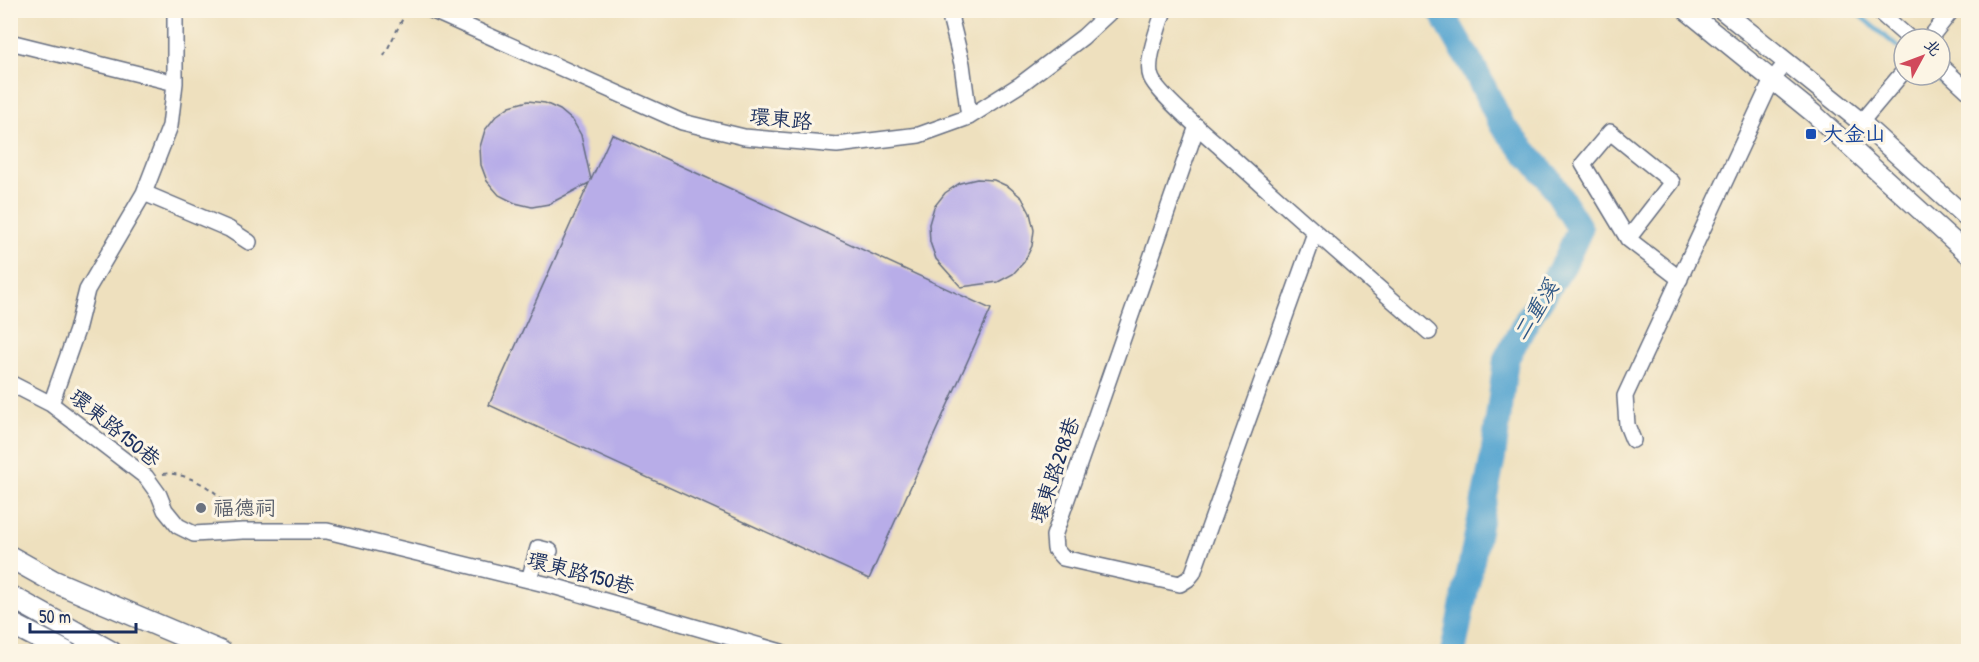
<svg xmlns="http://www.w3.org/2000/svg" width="1979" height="662" viewBox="0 0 1979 662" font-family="'Patrick Hand','LXGW WenKai TC',sans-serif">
<rect width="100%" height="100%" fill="#fcf5e5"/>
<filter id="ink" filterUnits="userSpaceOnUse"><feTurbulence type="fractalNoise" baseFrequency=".0167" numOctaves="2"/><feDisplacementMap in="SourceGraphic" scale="12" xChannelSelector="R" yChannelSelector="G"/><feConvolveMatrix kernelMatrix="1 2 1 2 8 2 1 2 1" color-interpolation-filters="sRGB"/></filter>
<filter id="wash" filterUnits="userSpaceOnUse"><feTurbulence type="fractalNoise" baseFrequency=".008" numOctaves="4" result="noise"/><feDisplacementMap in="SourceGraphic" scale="24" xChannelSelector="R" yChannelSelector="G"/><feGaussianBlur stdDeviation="1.35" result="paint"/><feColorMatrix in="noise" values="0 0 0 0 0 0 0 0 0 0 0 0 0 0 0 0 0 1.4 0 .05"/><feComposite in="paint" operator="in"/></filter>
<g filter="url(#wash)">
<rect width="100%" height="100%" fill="#eee0be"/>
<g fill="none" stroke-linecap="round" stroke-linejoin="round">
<path stroke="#56a5d0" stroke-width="4.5" d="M1853,10L1904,52
M1933,75L1968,104"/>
<path stroke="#56a5d0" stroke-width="26" d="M1440,10L1475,70L1502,125L1550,180L1580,229L1564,264L1527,320L1506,359L1493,457L1453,652"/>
</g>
<g id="blocks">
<path fill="#b8ade8" d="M528,101L545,103L560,110L573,121L581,135L591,180L612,134L991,309L869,579L489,405L589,183L549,204L532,207L515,203L499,195L487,181L481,165L480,147L485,130L496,116L510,106Z
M977,179L994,180L1009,187L1022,198L1030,213L1034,230L1032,246L1024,262L1013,274L998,282L961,287L936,259L930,242L929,224L934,207L945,193L960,183Z"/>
</g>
</g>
<g filter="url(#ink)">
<use href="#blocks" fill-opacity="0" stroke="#656d80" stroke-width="1.5"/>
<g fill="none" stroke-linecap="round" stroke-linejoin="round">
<g stroke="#656d80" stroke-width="18">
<path id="minor" d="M431,10L682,122L744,137L837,145L919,135L969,117L1021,84L1083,37L1112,10
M953,10L951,20L962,64L969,117
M1164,10C1159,26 1145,62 1151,77C1156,92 1203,132 1218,145C1287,208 1358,270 1429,332
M1877,10L1910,39
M1929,39L1952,10
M10,42L175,83
M1940,65L1968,91
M1861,122L1904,71
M1197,126L1054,536L1055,549L1063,558L1180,584L1188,579L1193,573L1315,233
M144,193L229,229L249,242
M1628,239L1583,164L1610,132L1672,182L1628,239L1680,279
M10,383L51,404L146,477L159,495L165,510L178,526L194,534L243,531H327L553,586L781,652
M51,404L77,330L87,290L144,193L170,126L175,83V10
M1633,440L1627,425L1625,396L1772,80L1787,62
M529,580L538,548L550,551"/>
</g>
<g stroke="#656d80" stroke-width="21">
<path id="major" d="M1686,10L1813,113L1968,254
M1722,10L1861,122L1968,219"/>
</g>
<g stroke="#656d80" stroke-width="24">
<path id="highway" d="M10,557L53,581L221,652
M10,596L111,652
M10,623L66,652"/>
</g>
<path stroke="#656d80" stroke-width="2" stroke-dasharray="4.5 4.5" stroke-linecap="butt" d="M384,56L407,10
M163,474C180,471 208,485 220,497C226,501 229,511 233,517"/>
<use href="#minor" stroke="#fff" stroke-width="15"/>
<use href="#major" stroke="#fff" stroke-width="18"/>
<use href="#highway" stroke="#fff" stroke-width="21"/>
</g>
</g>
<rect fill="#1a4fb4" stroke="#fcf5e5" stroke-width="2" x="1805" y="128" width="12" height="12" rx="3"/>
<circle fill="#6b7280" stroke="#fcf5e5" stroke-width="2" cx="201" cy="508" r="6"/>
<g text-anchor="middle" stroke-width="6" stroke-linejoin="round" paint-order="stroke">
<g font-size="21" fill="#1b2f5e" stroke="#fcf5e5">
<text transform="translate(781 119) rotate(6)" y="7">環東路</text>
<text transform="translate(115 428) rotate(39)" y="7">環東路150巷</text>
<text transform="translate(1055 470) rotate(-71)" y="7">環東路298巷</text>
<text transform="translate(581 573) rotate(15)" y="7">環東路150巷</text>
</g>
<g font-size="21" fill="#164399" stroke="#fcf5e5" text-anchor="start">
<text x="1823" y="141">大金山</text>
</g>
<g font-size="21" fill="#5b616d" stroke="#fcf5e5" text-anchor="start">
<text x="213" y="515">福德祠</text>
</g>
<g font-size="22" font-style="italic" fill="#305886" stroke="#fcf5e5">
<text transform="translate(1535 310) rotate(-58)" y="8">二重溪</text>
</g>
</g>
<rect width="1979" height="662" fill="none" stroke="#fcf5e5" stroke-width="36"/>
<g transform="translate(1922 57) rotate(49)"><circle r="28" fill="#fcf5e5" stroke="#a2a6af" stroke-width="1.5"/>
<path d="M0-4.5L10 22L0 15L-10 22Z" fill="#d1495b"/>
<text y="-9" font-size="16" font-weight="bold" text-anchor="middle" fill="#1b2f5e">北</text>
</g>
<path d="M30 623v9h106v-9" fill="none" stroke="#1b2f5e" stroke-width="3"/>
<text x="39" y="623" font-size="18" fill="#1b2f5e" stroke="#fcf5e5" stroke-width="4.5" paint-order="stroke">50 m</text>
</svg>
